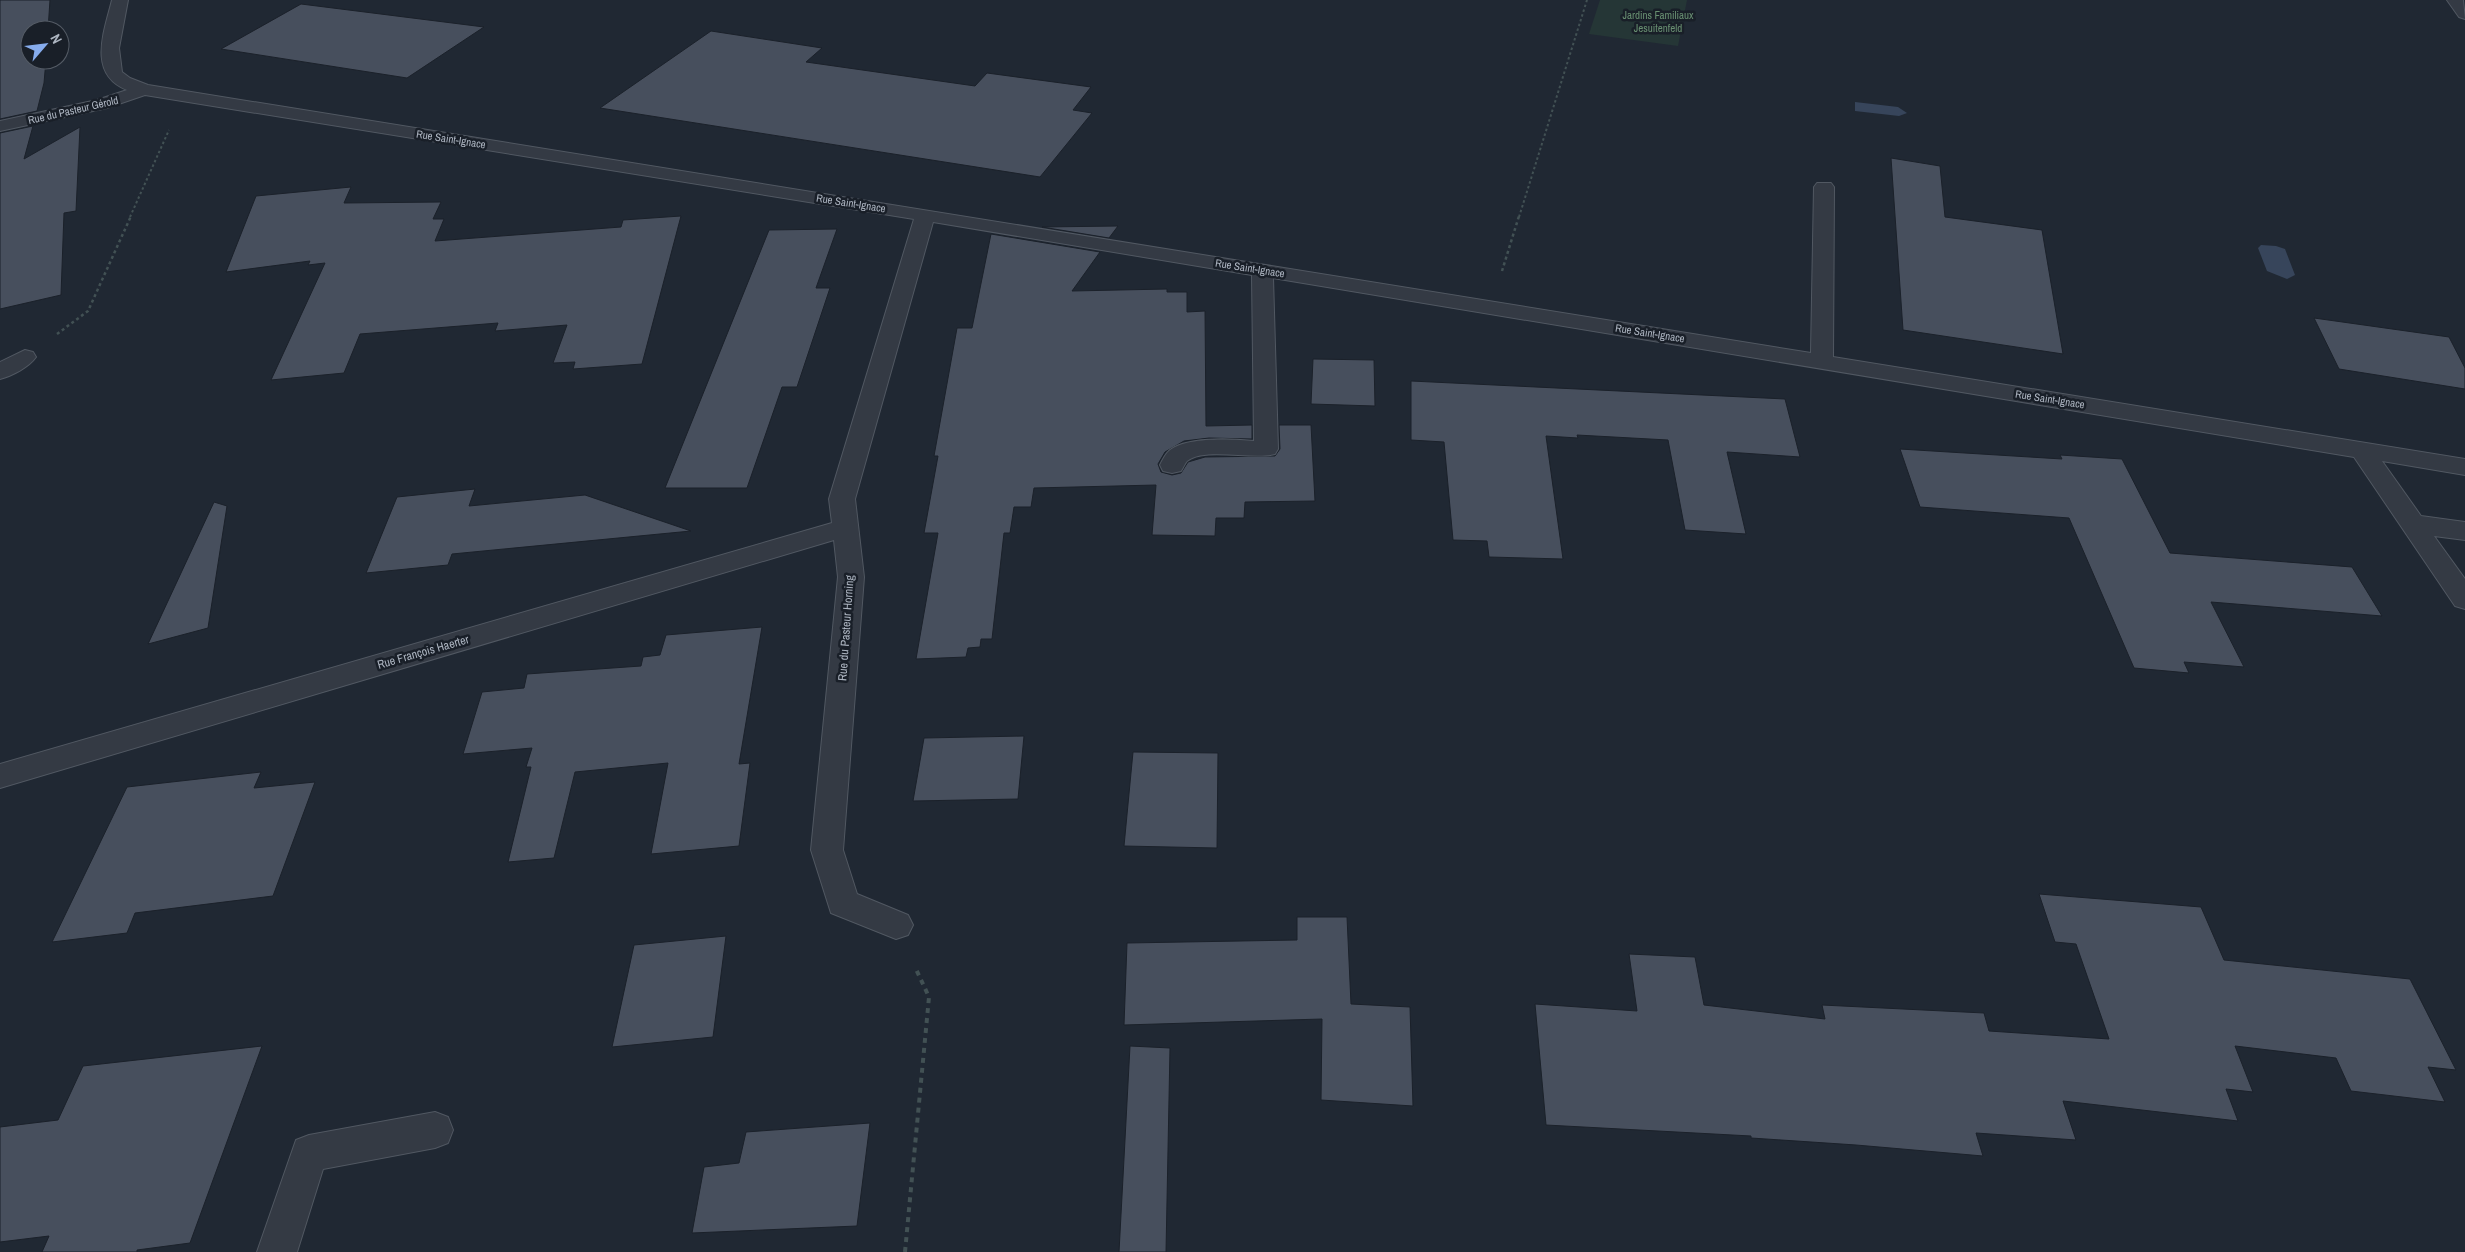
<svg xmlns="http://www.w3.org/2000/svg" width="2465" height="1252" viewBox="0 0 2465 1252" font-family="'Archivo Narrow',sans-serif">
<rect width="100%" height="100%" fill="#202833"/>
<path fill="#253636" d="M1600,0H1687L1678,46L1589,34Z"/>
<path fill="#37455b" d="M1855,102L1898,107L1907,113L1899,116L1855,111Z
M2261,245L2276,246L2285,249L2295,275L2287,279L2267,271L2258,248Z"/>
<path fill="#474f5d" stroke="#1b212a" d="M0,0H50L48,30H30V60H46L44,83L37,111L0,119Z
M301,4L484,27L407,78L221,49Z
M711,31L822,48L806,62L975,86L987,73L1091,87L1073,110L1092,113L1040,177L600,108Z
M33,126L24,159L80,127L76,211L64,213L61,295L0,309V133Z
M1891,158L1940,166L1945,217L2042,230L2063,354L1903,330Z
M351,187L344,203L441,202L433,219H444L435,241L621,227L623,220L681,216L642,364L573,369L575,362L553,363L567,325L495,331L498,323L360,334L344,373L271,380L325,263L308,265L310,261L226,272L256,196Z
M1118,226L1109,238L1042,227Z
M837,229L816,288H830L797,387H782L747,488H665L769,230Z
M991,234L1100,252L1072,291L1167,289V292H1187V312L1205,311L1206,426L1252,425V439L1209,438L1184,441L1165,452L1158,464L1161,472L1172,475L1181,473L1188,462L1205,457L1275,456L1280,449L1279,425H1311L1315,501L1245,502L1244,518H1216L1215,536L1152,535L1156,485L1034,488L1031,507H1014L1010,533H1004L992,639H981L980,647L968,648L966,657L916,659L938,533H924L938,456H934L957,328H972Z
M2314,318L2449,337L2465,368V389L2339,369Z
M1313,359L1374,360L1375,406L1311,404Z
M1411,381L1785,399L1800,457L1727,452L1746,534L1685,530L1668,440L1577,435L1578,438L1546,436L1563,559L1489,557L1487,541L1453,540L1444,442L1411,440Z
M1900,449L2062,459L2060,455L2122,459L2170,553L2352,567L2382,616L2211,602L2244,667L2184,662L2189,673L2134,668L2069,518L1920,507Z
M475,489L469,506L585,495L691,531L452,554L448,565L366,573L397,497Z
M214,502L227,506L208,628L148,644Z
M762,627L739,764L750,763L739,846L651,854L668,763L575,772L554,858L508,862L531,767H526L532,748L463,754L482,692L524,688L527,674L641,666L643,657L660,655L666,635Z
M1024,736L1018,799L913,801L924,738Z
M1133,752L1218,753L1217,848L1124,846Z
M261,772L254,788L315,782L273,896L135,913L127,933L52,942L127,787Z
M2039,894L2201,907L2224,960L2410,979L2456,1070L2428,1067L2445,1102L2351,1091L2336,1058L2235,1046L2253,1092L2226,1089L2238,1121L2063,1101L2076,1140L1976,1133L1983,1156L1856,1145L1751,1138V1136L1546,1125L1535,1004L1637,1011L1629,954L1695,957L1704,1005L1825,1019L1822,1005L1984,1013L1989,1031L2109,1039L2076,944L2055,942Z
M1297,917H1347L1351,1004L1410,1007L1413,1106L1321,1100L1322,1019L1124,1025L1127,943L1297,940Z
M726,936L713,1037L612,1047L634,945Z
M262,1046L190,1243L137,1250V1252H42L49,1236L0,1242V1127L58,1120L83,1066Z
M1130,1046L1170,1048L1166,1252H1119Z
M870,1123L857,1226L692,1233L704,1167L739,1163L746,1132Z"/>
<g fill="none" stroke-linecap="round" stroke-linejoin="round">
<g stroke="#515862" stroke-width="2">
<path id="minor" d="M112,0H128L119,48L122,72L130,78L148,85L1811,353L1814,187L1817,183H1831L1834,187L1833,357L2465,459V475L2382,461L2421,516L2465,522V540L2434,536L2465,579V609L2455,606L2354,457L1273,278L1278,449L1275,454C1253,460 1204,447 1187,461C1185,463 1183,468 1181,471L1172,473L1163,471L1160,465C1162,461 1165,455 1168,452C1183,436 1233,439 1254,441L1252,275L933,222L855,499L864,577L843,850L857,894L908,915L913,925L908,935L896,939L831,913L811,850L838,577L834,540L0,788V764L832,523L829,499L914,219L145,95L107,108L0,131V121L97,100L127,90C87,74 104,32 112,0Z
M2447,0H2463L2465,19L2459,17Z
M25,350L33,352L36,357C29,367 12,376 0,379V362Z
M435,1112L448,1117L453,1130L448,1143L435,1148L323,1169L297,1252H257L296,1140L309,1135Z"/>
</g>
<path stroke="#425154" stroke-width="2" stroke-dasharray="2.5 2.5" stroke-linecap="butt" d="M130,217L169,130
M1519,217L1587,0"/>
<path stroke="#425154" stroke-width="2.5" stroke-dasharray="3 3" stroke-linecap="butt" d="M1502,271L1519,216
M57,334L88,311L131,216"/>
<path stroke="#425154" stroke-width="4" stroke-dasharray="5 5" stroke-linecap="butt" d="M905,1252L929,997L915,967"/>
<use href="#minor" fill="#343a44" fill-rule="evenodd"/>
</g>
<g text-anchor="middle" stroke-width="5" stroke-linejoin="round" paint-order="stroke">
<g font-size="11" fill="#688f71" stroke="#191f28">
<text x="1658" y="19">Jardins Familiaux<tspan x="1658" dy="13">Jesuitenfeld</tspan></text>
</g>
<g font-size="11" fill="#adb5c1" stroke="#191f28">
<text transform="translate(73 110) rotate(-13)" y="4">Rue du Pasteur Gérold</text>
<text transform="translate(451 139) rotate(9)" y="4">Rue Saint-Ignace</text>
<text transform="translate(851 203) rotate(9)" y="4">Rue Saint-Ignace</text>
<text transform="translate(1250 268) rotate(9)" y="4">Rue Saint-Ignace</text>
<text transform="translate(1650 333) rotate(9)" y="4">Rue Saint-Ignace</text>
<text transform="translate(2050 399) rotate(9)" y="4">Rue Saint-Ignace</text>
</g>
<g font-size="12" fill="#adb5c1" stroke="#191f28">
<text transform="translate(846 628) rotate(-86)" y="4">Rue du Pasteur Horning</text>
<text transform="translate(423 652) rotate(-16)" y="4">Rue François Haerter</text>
</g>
</g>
<g transform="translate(45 45) rotate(62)"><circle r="24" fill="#191f28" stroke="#545b65"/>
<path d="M0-4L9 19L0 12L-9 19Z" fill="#86aced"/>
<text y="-8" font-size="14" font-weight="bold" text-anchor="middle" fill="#adb5c1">N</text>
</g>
</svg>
